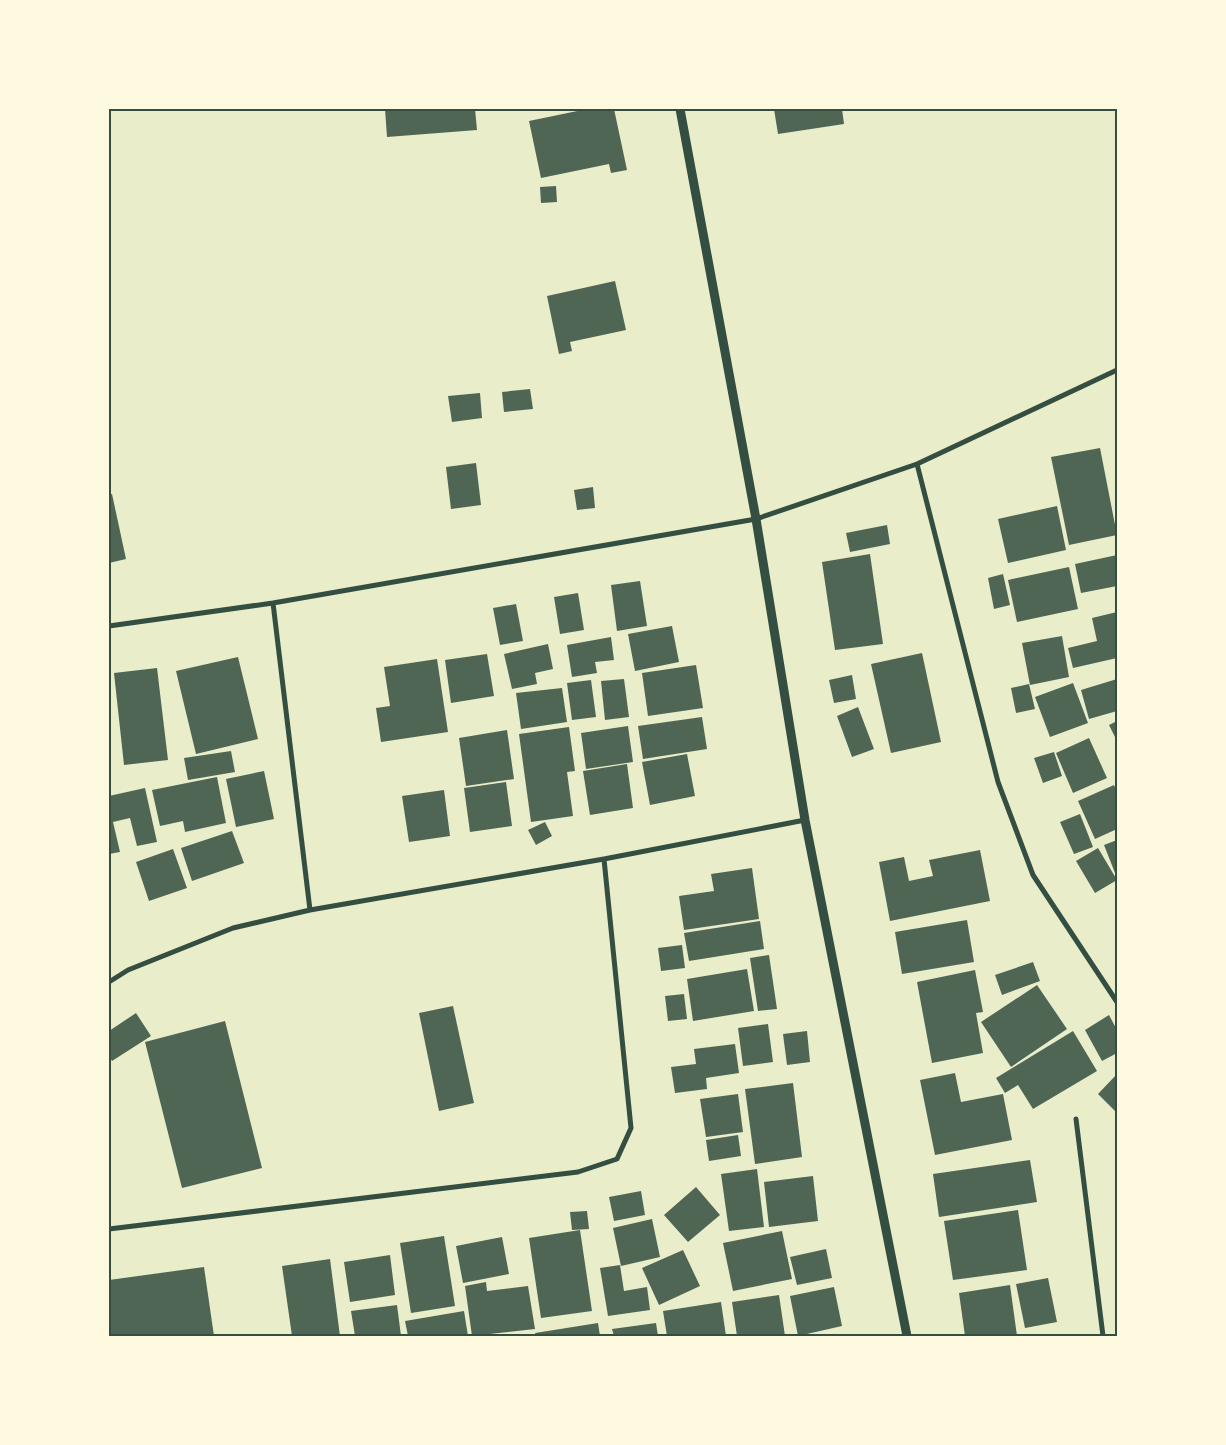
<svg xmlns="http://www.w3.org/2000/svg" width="1226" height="1445" viewBox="0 0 1226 1445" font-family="Georgia,serif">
<rect width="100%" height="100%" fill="#e9edc9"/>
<path fill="#4f6655" d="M385,109H475L477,130L387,137Z
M587,109H614L627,170L611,173L609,164L541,178L529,121Z
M774,109H842L844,124L778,134Z
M556,186L557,202L541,203L540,187Z
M615,281L626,330L570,342L572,351L559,354L547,296Z
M530,389L533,409L504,412L502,392Z
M480,393L482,418L452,422L448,396Z
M1100,448L1117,535L1069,545L1051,457Z
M476,463L481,505L451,509L446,467Z
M593,487L595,508L577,510L574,490Z
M112,494L126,559L109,563V495Z
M1057,506L1066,550L1008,563L998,519Z
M887,525L890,544L850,552L846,533Z
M870,554L883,644L835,650L822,562Z
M1117,555V586L1081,593L1075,564Z
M1069,567L1078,609L1017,622L1008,580Z
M1003,574L1010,605L994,609L988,578Z
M640,581L647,626L617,631L611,585Z
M578,593L584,630L560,634L554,597Z
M516,604L523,641L500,645L493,608Z
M1117,612V658L1073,668L1068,648L1097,641L1092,618Z
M672,626L679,662L635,671L628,634Z
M1062,636L1069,677L1030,685L1022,643Z
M611,637L614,660L595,662L597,673L572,677L567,645Z
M548,644L553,669L535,673L537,684L512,689L504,654Z
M922,653L941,742L891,753L871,664Z
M487,654L494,696L451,703L445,660Z
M238,657L258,739L196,754L176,671Z
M437,659L448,732L381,742L376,708L390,706L384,667Z
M696,665L703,708L648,716L642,673Z
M157,668L168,760L124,765L114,673Z
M852,675L856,699L834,703L829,680Z
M624,679L629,717L605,720L601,681Z
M1117,679V711L1089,719L1081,690Z
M591,680L596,717L572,720L567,683Z
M1073,683L1088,723L1050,737L1035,697Z
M1029,684L1035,709L1016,713L1011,688Z
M562,688L567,722L521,729L516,693Z
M858,707L874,749L852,757L837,716Z
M702,717L707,749L643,759L638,726Z
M1117,721V741L1109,725Z
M628,726L633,762L586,769L581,733Z
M569,727L575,771L567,772L573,816L531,822L519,734Z
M507,730L514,779L466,786L459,738Z
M1089,738L1107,778L1073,793L1056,753Z
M231,751L235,772L188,780L184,758Z
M1054,752L1062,776L1043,783L1034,758Z
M687,754L695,796L650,805L642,762Z
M627,764L633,808L590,815L583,771Z
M264,771L274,819L236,827L226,779Z
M217,777L226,823L185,832L183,821L160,826L152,790Z
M506,782L512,826L470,832L464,788Z
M1114,785L1117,792V829L1095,839L1078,801Z
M145,788L157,842L137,846L130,818L113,822L120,852L109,854V796Z
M444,790L450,836L409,842L402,796Z
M1080,814L1093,847L1074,854L1060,822Z
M545,822L552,836L536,845L528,830Z
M232,831L244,863L192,881L181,848Z
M1117,840V878L1104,845Z
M1098,848L1117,880L1095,893L1076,861Z
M173,849L187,888L149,901L136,862Z
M980,850L990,901L890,921L879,862L904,857L909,881L933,876L929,860Z
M752,868L759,919L684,930L679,896L714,891L711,874Z
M967,920L974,962L902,974L895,932Z
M760,921L764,949L689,961L684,933Z
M682,945L685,968L661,971L658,948Z
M769,955L777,1009L758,1011L750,958Z
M1033,962L1040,981L1002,995L995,975Z
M747,969L754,1011L693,1021L687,979Z
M975,970L983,1012L976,1013L983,1053L932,1063L917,982Z
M1037,985L1067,1029L1011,1067L981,1022Z
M684,994L687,1019L668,1021L665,996Z
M453,1006L474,1103L439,1111L419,1013Z
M136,1013L151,1036L112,1061L109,1056V1031Z
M1109,1015L1117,1030V1053L1102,1061L1085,1030Z
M225,1021L262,1168L182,1188L145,1042Z
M768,1024L773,1062L743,1066L738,1028Z
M807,1031L810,1062L787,1065L783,1034Z
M1073,1031L1097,1071L1033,1109L1018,1085L1005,1093L996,1078Z
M735,1044L739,1073L706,1078L707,1089L675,1093L671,1067L696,1064L694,1049Z
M955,1073L961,1102L1003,1094L1012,1140L935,1155L920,1080Z
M1117,1074V1113L1098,1094Z
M793,1083L802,1157L755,1164L745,1089Z
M738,1094L743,1132L706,1137L700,1099Z
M738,1135L741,1156L709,1161L706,1140Z
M1030,1160L1037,1202L939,1217L933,1174Z
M757,1169L764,1227L729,1231L721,1174Z
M813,1176L818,1221L769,1227L764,1182Z
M696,1187L720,1215L688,1242L664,1215Z
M641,1191L645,1215L614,1221L609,1197Z
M1018,1210L1027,1270L953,1280L944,1221Z
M587,1211L589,1229L572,1230L570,1212Z
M652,1219L660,1257L621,1266L613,1228Z
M580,1230L592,1311L541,1318L529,1238Z
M782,1231L792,1279L733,1291L723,1243Z
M444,1236L455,1306L411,1313L400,1243Z
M502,1237L509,1274L463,1283L456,1246Z
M826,1249L832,1278L797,1285L790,1257Z
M683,1250L700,1286L659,1305L642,1268Z
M390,1255L395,1295L350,1302L344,1262Z
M330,1259L340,1336H292L282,1266Z
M620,1265L624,1291L647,1287L650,1310L608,1316L600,1268Z
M204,1267L214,1336H109V1280Z
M1048,1278L1057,1322L1025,1328L1016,1284Z
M486,1282L487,1291L528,1286L535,1329L472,1336L465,1286Z
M1010,1285L1017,1336H965L959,1293Z
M834,1287L842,1326L798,1336L790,1296Z
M779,1295L785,1336H737L732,1302Z
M721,1302L726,1336H667L663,1311Z
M397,1305L401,1336H355L351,1311Z
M464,1311L468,1336H408L405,1321Z
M598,1323L600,1336H536L535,1333Z
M656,1323L658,1336H614L612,1329Z"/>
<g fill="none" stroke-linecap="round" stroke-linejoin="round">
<path stroke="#344e41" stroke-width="5" d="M917,464L998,782L1033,875L1117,1002
M273,603L310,910
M109,626L273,603L756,519L917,464L1117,370
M109,982L128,970L233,928L310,910L604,859L805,820
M1076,1119L1103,1336
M109,1229L578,1172L617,1159L631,1128L604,859"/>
<path stroke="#344e41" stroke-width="9" d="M680,109L756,519L805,820L907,1336"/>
</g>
<rect width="1226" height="1445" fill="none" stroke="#fefae0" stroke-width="220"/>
<rect x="110" y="110" width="1006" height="1225" fill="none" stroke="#344e41" stroke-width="2"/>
</svg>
